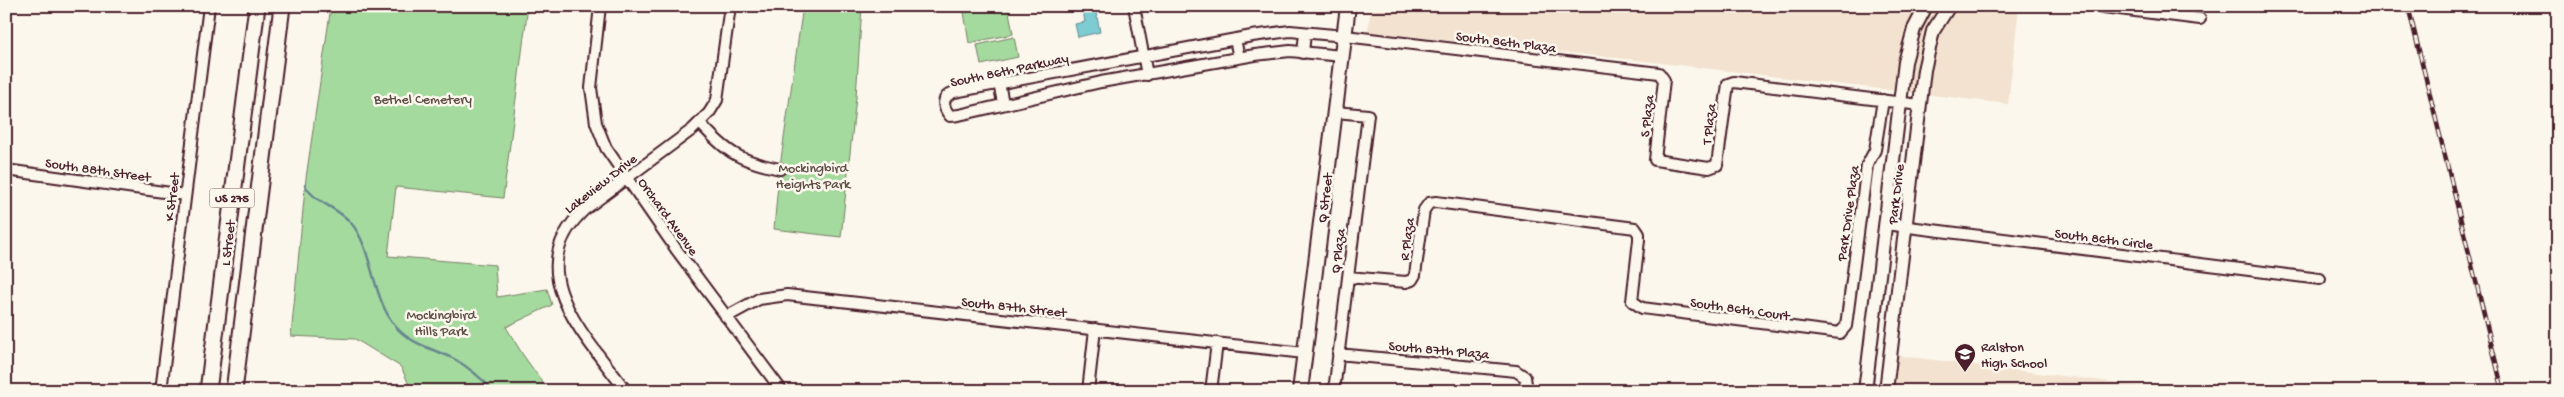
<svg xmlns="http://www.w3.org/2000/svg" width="2564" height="397" viewBox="0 0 2564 397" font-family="'Gochi Hand',sans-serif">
<rect width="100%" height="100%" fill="#fbf7ec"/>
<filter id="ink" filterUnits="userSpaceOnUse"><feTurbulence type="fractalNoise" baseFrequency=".02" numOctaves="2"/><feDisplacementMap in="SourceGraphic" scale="10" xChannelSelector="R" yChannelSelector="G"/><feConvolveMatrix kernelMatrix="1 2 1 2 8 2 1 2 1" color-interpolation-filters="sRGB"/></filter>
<g filter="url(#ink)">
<path fill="#f2e2cf" d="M1371,6H2019L2008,104L1627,59L1368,32Z
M1890,353L1902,356L2183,391H1886Z"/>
<path fill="#a4da9e" stroke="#777c64" d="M331,6H528L503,198L396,187L388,256L495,265L497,297L547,289L552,305L506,327L523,355L549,391H412L401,367L355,339L291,336L306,178Z
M803,6H862L856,97L841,237L774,229L779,173Z
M963,6H1008L1013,34L969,43Z
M1014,37L1018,57L981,65L977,45Z"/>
<path fill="#7bccd2" stroke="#67878f" d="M1082,6H1095L1100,32L1078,37L1075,24L1085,22Z"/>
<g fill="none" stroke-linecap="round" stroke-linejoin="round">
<path stroke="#67878f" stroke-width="2.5" d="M305,185C314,203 338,207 351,223C373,248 371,297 396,327C410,344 437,350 456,360C470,368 482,379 494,391"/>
<g stroke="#4a1f2b" stroke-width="14">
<path id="minor" d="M600,6L591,88L596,123L606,148L676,249L782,391
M1134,6L1147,75
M2095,6L2200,19
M1235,39L1239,58
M1303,53L1305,33
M1342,56L1290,51L1255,55L1101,82L959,115L950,116C942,106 941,97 954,92L1252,36L1290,31L1345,36L1659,73L1664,80L1655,160L1709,168L1717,165L1728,84L1734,82L1920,105
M999,83L1003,103
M700,123C727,153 740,161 780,169
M6,170L185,195
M1885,224L2320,279
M1348,277L1406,282L1412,280L1415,275L1424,210L1429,203L1436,202L1635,228L1639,234V240L1632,301L1642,308L1840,333L1846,326L1867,165L1875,150L1883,100
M726,317L759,299L787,295L1304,353
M1338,354L1516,371L1525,377L1527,391
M161,391L209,6
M626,391C587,337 518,272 584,210L693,129L709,113L717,100L730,6
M1088,391L1095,329
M1211,391L1217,343
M1334,391L1368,115L1335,112"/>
</g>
<g stroke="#4a1f2b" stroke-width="16">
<path id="tertiary" d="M1865,391L1905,62L1914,29L1926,6
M1886,391L1924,70L1933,31L1949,6"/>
</g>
<g stroke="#4a1f2b" stroke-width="18">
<path id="secondary" d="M1300,391L1348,6"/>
</g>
<g stroke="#4a1f2b" stroke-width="19">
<path id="primary" d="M208,391L257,6
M234,391L282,6"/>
</g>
<use href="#minor" stroke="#fbf7ec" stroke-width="10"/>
<use href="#tertiary" stroke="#fbf7ec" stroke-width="12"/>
<use href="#secondary" stroke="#fbf7ec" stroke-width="14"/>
<use href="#primary" stroke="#fbf7ec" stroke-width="15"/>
<g stroke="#4a1f2b" stroke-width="4.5">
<path id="rail" d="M2408,6L2503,391"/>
</g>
<use href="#rail" stroke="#fbf7ec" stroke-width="2.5" stroke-dasharray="8" stroke-linecap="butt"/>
</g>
</g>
<defs>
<g id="school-pin" transform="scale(1.125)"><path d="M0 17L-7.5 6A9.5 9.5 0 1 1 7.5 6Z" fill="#4a1f2b" stroke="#fbf7ec"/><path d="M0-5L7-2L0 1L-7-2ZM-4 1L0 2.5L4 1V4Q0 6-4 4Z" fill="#fff"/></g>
</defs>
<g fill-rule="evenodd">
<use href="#school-pin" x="1965" y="354"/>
</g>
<g text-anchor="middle" stroke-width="5" stroke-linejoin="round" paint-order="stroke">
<rect fill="#fbf7ec" stroke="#7f6065" stroke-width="1" x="209.5" y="188.5" width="45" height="19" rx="4"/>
<g font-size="12" font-weight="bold" fill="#4a1f2b">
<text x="232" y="202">US 275</text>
</g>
<g font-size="14" fill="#4a1f2b" stroke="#fbf7ec">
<text transform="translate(1506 41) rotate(7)" y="5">South 86th Plaza</text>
<text transform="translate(1009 69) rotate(-12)" y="5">South 86th Parkway</text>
<text transform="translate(1646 116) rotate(-83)" y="5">S Plaza</text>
<text transform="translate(1708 124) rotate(-83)" y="5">T Plaza</text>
<text transform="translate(98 169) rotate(8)" y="5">South 88th Street</text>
<text transform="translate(600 183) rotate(-38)" y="5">Lakeview Drive</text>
<text transform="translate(1895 194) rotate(-83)" y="5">Park Drive</text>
<text transform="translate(171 197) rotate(-83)" y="5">K Street</text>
<text transform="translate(1324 198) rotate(-83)" y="5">Q Street</text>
<text transform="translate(1847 213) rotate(-82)" y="5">Park Drive Plaza</text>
<text transform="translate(669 216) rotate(54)" y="5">Orchard Avenue</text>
<text transform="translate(2104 238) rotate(7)" y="5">South 86th Circle</text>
<text transform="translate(1406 239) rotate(-82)" y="5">R Plaza</text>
<text transform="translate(227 243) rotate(-83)" y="5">L Street</text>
<text transform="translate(1337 251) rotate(-83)" y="5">Q Plaza</text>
<text transform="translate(1014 306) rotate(6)" y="5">South 87th Street</text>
<text transform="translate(1740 308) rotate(8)" y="5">South 86th Court</text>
<text transform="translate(1439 349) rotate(5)" y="5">South 87th Plaza</text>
</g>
<g font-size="14" fill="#604e48" stroke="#fbf7ec">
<text x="423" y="103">Bethel Cemetery</text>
<text x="813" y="172">Mockingbird<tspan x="813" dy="16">Heights Park</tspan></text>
<text x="441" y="319">Mockingbird<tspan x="441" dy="16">Hills Park</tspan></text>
</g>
<g font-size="14" fill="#4a1f2b" stroke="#fbf7ec" text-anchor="start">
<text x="1981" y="351">Ralston<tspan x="1981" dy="16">High School</tspan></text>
</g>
</g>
<rect width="2564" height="397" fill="none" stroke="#fbf7ec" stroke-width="25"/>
<rect x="12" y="12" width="2539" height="372" fill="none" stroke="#4a1f2b" stroke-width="2" filter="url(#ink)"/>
</svg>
